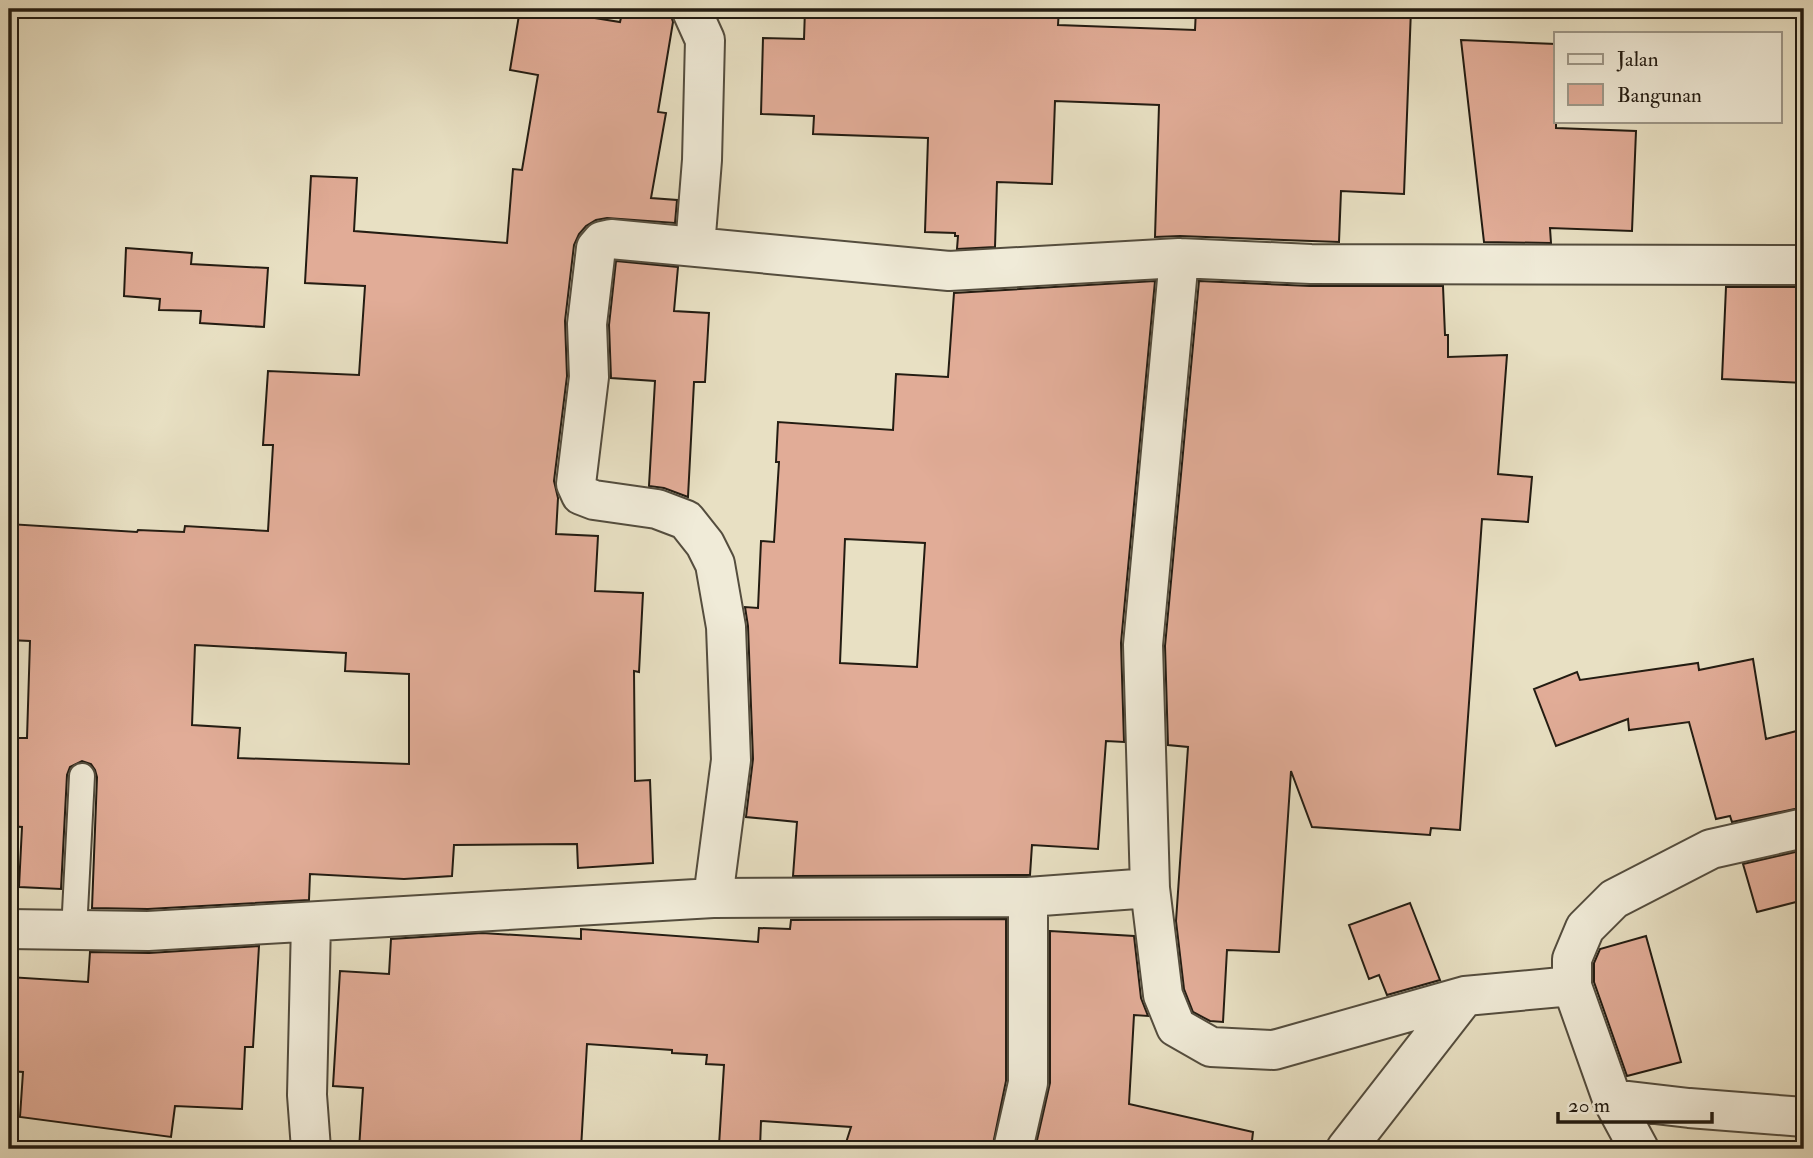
<svg xmlns="http://www.w3.org/2000/svg" width="1813" height="1158" viewBox="0 0 1813 1158" font-family="'IM FELL Double Pica',serif">
<rect width="100%" height="100%" fill="#e8e0c3"/>
<filter id="stains"><feTurbulence type="fractalNoise" baseFrequency=".00286" numOctaves="4"/><feColorMatrix values="0 0 0 0 .2 0 0 0 0 .09 0 0 0 0 .02 0 0 0 .5 -.17"/></filter>
<radialGradient id="worn" r=".72"><stop offset=".6" stop-color="#630" stop-opacity="0"/><stop offset="1" stop-color="#630" stop-opacity=".3"/></radialGradient>
<path fill="#e1ac97" stroke="#231c12" stroke-width="2" fill-rule="evenodd" d="M520,9H539L620,22L623,9H669L673,22L658,112L666,113L651,198L677,200L675,223L607,218L596,220L586,226L579,234L574,245L565,321L567,376L554,481L558,498L556,534L598,536L595,591L643,593L639,672L634,671L635,781L650,780L653,863L578,868L577,844L454,845L452,876L404,879L310,874L309,900L148,909L92,908L97,777L95,770L91,764L82,761L70,767L67,775L61,889L19,887L22,827L9,826V738H27L30,641L9,640V524L137,532L138,530L184,532L185,526L268,531L273,445H263L268,371L359,375L365,286L305,283L311,176L357,178L354,231L507,243L513,169L522,170L538,75L510,70ZM195,645L346,653L345,671L409,674V764L238,758L240,728L192,725Z
M805,9H1059L1058,25L1195,30L1196,9H1411L1404,194L1341,191L1339,242L1180,236L1155,237L1159,105L1055,101L1052,184L997,182L995,247L957,249L958,236H955V233L925,232L928,138L813,134L814,116L761,114L763,38L804,39Z
M1461,40L1556,44V128L1636,131L1632,231L1550,228L1551,243L1484,242Z
M126,248L192,253L191,264L268,268L264,327L200,323L201,311L159,310L160,299L124,296Z
M616,261L678,267L674,311L709,313L705,382H694L688,497L664,488L649,486L655,381L611,378L609,325Z
M1155,281L1121,643L1124,742L1106,741L1098,849L1032,845L1030,875L793,876L797,822L746,817L753,759L748,626L745,607L758,608L761,541L774,542L779,462H776L778,422L893,430L896,374L948,377L954,293ZM845,539L925,543L917,667L840,663Z
M1199,281L1310,286H1443L1445,335H1448V357L1507,355L1498,474L1532,477L1528,522L1482,519L1460,830L1431,828L1430,835L1312,827L1291,771L1279,952L1227,950L1223,1022L1210,1021L1193,1012L1184,989L1176,921L1188,747L1168,745L1165,646Z
M1726,287H1804V383L1722,379Z
M1753,659L1766,739L1804,729V807L1732,822L1730,816L1716,819L1689,722L1629,730L1628,719L1556,746L1534,689L1577,672L1580,680L1698,663L1699,670Z
M1804,850V900L1757,912L1743,864Z
M1410,903L1440,980L1387,995L1379,975L1369,979L1349,925Z
M1006,919V1081L992,1149H844L851,1127L761,1121L760,1148L719,1145L724,1065L706,1064L707,1055L672,1053V1050L587,1044L581,1149H359L363,1088L333,1086L340,971L389,974L391,939L482,933L581,939V929L758,942L759,928L790,929L791,920Z
M1050,931L1134,936L1141,998L1148,1016L1134,1015L1129,1104L1253,1132L1251,1149H1035L1050,1083Z
M1646,936L1681,1062L1627,1076L1594,982V963L1600,949Z
M259,946L253,1047H245L242,1109L175,1106L171,1137L20,1117L23,1072L9,1071V977L88,982L90,952L149,953Z"/>
<g fill="none" stroke-linecap="round" stroke-linejoin="round">
<g stroke="#544d3e" stroke-width="28">
<path id="service" d="M74,931L82,776"/>
</g>
<g stroke="#544d3e" stroke-width="42">
<path id="minor" d="M691,9L705,40L702,160L695,247
M1179,258L1143,645L1150,888L1163,995L1176,1027L1211,1047L1274,1050L1465,996L1572,986
M713,898L731,760L726,627L715,564L705,544L686,520L657,509L594,500L581,495L576,484L589,377L587,324L596,248L602,241L611,239L949,271L1179,258L1311,264L1804,265
M311,923L307,1095L311,1149
M9,929L148,931L713,898L1028,897L1150,888
M1612,1099L1689,1108L1804,1117
M1013,1149L1028,1083V897
M1346,1149L1465,996
M1639,1149L1612,1099L1572,986V959L1585,928L1614,899L1711,849L1804,828"/>
</g>
<use href="#service" stroke="#f0ebd8" stroke-width="24"/>
<use href="#minor" stroke="#f0ebd8" stroke-width="38"/>
</g>
<rect width="1813" height="1158" fill="none" stroke="#e8e0c3" stroke-width="35"/>
<rect x="10" y="10" width="1792" height="1137" fill="none" stroke="#231c12" stroke-width="3.5"/>
<rect x="18" y="18" width="1778" height="1123" fill="none" stroke="#231c12" stroke-width="2"/>
<rect x="1554" y="32" width="228" height="91" fill="#f0ebd8" stroke="#9e9889" stroke-width="2"/>
<rect x="1568" y="54" width="35" height="10" fill="#f0ebd8" stroke="#9e9889" stroke-width="2"/>
<text x="1617" y="66" font-size="21" fill="#231c12">Jalan</text>
<rect x="1568" y="84" width="35" height="21" fill="#e1ac97" stroke="#9e9889" stroke-width="2"/>
<text x="1617" y="102" font-size="21" fill="#231c12">Bangunan</text>
<path d="M1558 1112v10h154v-10" fill="none" stroke="#231c12" stroke-width="3.5"/>
<text x="1568" y="1112" font-size="21" fill="#231c12" stroke="#f0ebd8" stroke-width="5" paint-order="stroke">20 m</text>
<rect width="100%" height="100%" filter="url(#stains)"/>
<rect width="100%" height="100%" fill="url(#worn)"/>
</svg>
